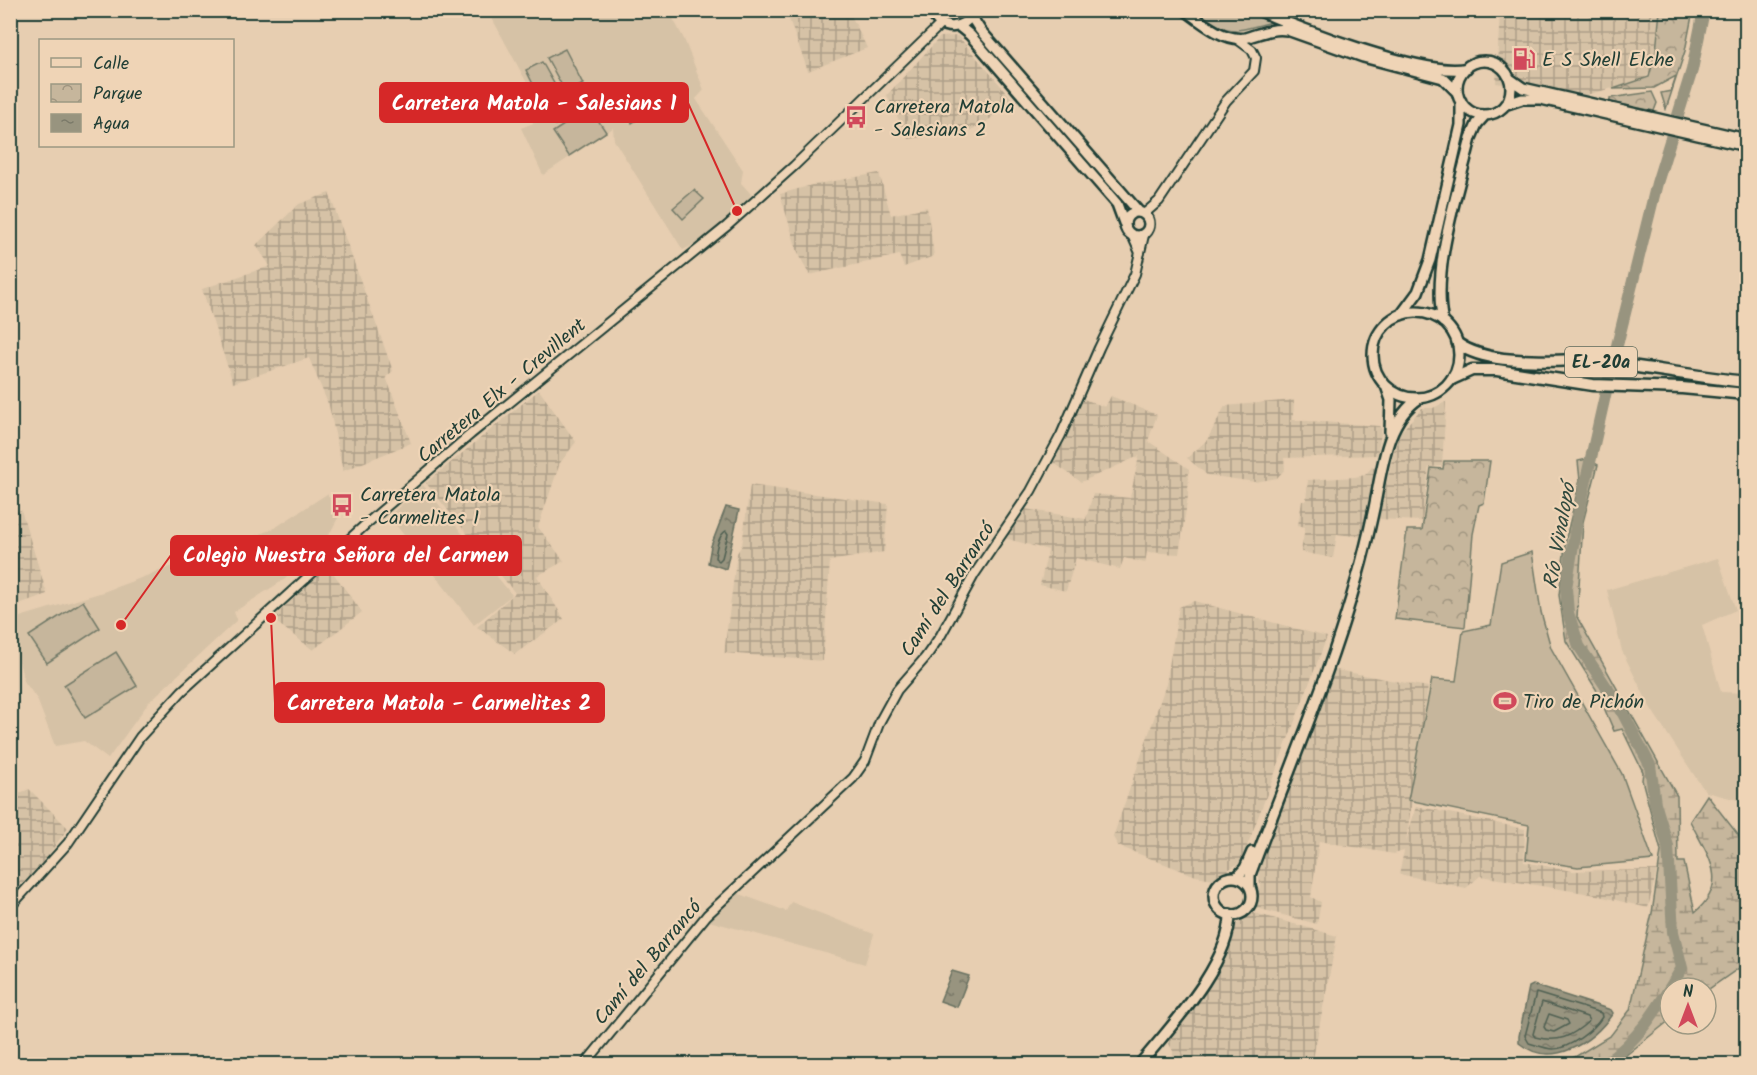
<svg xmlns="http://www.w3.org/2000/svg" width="1757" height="1075" viewBox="0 0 1757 1075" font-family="Kalam,sans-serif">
<defs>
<pattern id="industrial-grid" width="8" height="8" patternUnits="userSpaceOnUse" patternTransform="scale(1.5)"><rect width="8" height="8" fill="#d6c2a6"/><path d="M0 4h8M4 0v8" fill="none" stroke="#ad9f88"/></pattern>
<pattern id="wetland-marsh" width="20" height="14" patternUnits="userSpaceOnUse" patternTransform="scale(1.5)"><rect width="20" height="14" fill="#c6b69c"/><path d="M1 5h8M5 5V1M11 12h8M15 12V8" fill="none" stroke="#a09580"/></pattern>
<pattern id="park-crowns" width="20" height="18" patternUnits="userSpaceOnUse" patternTransform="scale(1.5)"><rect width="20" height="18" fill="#c6b69c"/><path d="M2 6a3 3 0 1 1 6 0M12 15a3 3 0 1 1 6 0" fill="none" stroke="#a09580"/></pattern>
<pattern id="water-ripples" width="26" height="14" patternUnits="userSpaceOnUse" patternTransform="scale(1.5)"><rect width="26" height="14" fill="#98947f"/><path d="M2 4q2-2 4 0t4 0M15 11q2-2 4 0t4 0" fill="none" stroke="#7b7a69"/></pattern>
</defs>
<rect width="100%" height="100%" fill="#e7ceb1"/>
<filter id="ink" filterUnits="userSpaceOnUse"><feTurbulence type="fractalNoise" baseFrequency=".0167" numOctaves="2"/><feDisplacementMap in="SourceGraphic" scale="12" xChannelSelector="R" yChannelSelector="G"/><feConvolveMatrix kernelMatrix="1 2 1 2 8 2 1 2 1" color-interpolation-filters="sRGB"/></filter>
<g filter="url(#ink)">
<path fill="#d6c2a6" d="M488,11H669L684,39L704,90L696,99L743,170L741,183L751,194L744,206L705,239L683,250L614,140L613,128L543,175L521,128L546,118Z
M423,485L512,595L474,625L389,516Z
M327,494L340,514L329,535L285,579L234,612L237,620L149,702L108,759L84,741L55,746L37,699L24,681L11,630L10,620L103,592L273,529Z
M1718,558L1736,610L1702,625L1721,692L1746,693V802L1706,792L1696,778L1650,707L1622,651L1607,590Z
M737,893L786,911L791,902L874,934L865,964L709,921Z"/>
<path fill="url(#industrial-grid)" d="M786,11H849L867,48L808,71Z
M1500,11H1660L1652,70L1643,80L1582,96L1496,83Z
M958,36L1013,100L985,123L971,130L908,139L887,95L940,37Z
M879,173L891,215L927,207L934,256L904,267L899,255L809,275L797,250L780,194L812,185Z
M329,193L393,371L386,377L411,443L343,471L329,406L309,358L233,383L202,289L270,266L256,245L299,204Z
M539,390L576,442L560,463L538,527L564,561L537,576L564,619L515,654L477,627L515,593L426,483Z
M1111,396L1157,415L1148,441L1189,469L1188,496L1179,554L1147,552L1145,563L1124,558L1120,569L1076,558L1066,591L1040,585L1048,550L1004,538L1025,509L1086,519L1093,494L1130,498L1139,456L1081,482L1051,461L1084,399L1105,407Z
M1294,400L1293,420L1379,426L1382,429L1377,455L1284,458L1285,469L1277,478L1255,482L1207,475L1187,458L1207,440L1225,406Z
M1446,402L1442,466L1429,467L1422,521L1378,519L1398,435L1422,408H1433Z
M1372,467L1377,470L1362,537L1337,534L1333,558L1301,552L1305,527L1298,525L1302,501H1306L1308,480L1355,477L1365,475Z
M750,485L888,504L884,552L830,561L823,661L724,653L737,553L742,545Z
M21,510L47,594L13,606L11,513Z
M328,566L362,612L313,650L272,619Z
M1194,601L1327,637L1241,862L1213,879L1196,876L1118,846L1113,837L1166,684L1179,607Z
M1331,669L1428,687L1406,842L1416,806L1525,829L1524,862L1572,871L1657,870L1648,908L1591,894L1480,876L1466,888L1399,874L1404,851L1394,854L1319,841L1311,897L1321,902L1317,924L1253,907L1260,886L1258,863Z
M29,789L68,828L46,858L11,896V797Z
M1251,912L1337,936L1312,1064H1173V1051L1168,1042L1224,955L1235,926Z"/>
<path fill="url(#wetland-marsh)" stroke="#727a68" stroke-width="1.5" d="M1587,459L1598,465L1583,522L1577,617L1677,796L1678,862H1684L1695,912C1731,882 1707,855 1690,821L1707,795L1746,845V963L1706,991V988H1670V1020L1615,1064H1552L1575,1057L1611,1035L1630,1010L1652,913L1661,851L1642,780L1643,772L1622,729L1614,731L1596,689L1566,641L1559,595L1566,538L1580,480L1578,461Z"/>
<path fill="url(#park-crowns)" stroke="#727a68" stroke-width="1.5" d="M1660,11H1693L1685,51L1666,109L1661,93L1671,91L1676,76L1654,88L1613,89L1649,77L1656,51Z
M1652,92L1657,103L1654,111L1610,102V98Z
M1444,461H1490L1484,503L1479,505L1473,534L1465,627L1395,619L1407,530H1422L1431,468L1443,469Z"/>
<path fill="#c6b69c" stroke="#727a68" stroke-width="1.5" d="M1196,11H1248L1273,22C1232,31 1234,38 1196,11Z
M565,49L583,84L566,93L547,58Z
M542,62L561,96L544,106L526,70Z
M635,88L648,113L632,123L619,95Z
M578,92L587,106L555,125L545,109Z
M590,108L606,132L569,156L553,132Z
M694,190L704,199L683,219L673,208Z
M1532,552L1541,612L1551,648L1622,774L1653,860L1578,867L1526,859L1529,825L1408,800L1432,679L1456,681L1463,631L1491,625L1501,562Z
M83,601L100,628L47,663L29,636Z
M116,652L137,686L85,718L64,685Z"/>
<path fill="url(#water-ripples)" stroke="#687161" stroke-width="1.5" d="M726,507L739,510L726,569L708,563L711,546Z
M952,971L969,976L957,1007L940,1001Z
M1533,985L1611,1010L1613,1013C1593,1042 1552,1070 1519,1043V1036L1529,987Z"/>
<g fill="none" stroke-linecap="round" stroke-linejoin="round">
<path stroke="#4f6052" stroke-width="1.5" d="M726,531L728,534L722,558L719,561L715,558C716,549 718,535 726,531Z
M1536,993L1601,1013L1602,1017C1594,1030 1569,1049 1553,1049C1546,1049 1536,1045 1529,1043L1525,1036Z
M1542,1002L1587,1017L1589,1021C1571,1037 1559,1043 1535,1037L1533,1034Z
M1549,1014L1567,1020L1569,1024L1554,1032L1546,1030L1544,1027Z"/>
<path stroke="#98947f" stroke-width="12" d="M1604,1064C1639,1041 1661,1003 1682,968L1673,932L1668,846L1655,803L1650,765L1619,706L1579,646L1568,613L1566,588L1577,520L1609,378L1657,183L1692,70L1704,10"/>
<g stroke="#1f3d34" stroke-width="12">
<path id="minor" d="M1144,214L1159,201L1226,101L1254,71L1256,58L1252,50L1237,39
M1132,235L1140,253
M10,907L68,843L140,737L182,691L365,525L471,434L727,226L794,166L941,24
M585,1064L707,915L853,778L865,761L880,721L897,690L925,658L941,635L974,575L1031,491L1061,435L1099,348L1135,274L1144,235"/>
</g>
<g stroke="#1f3d34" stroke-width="14">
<path id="major" d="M931,10C938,32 965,32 973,11
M1185,10C1201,22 1225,42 1245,38C1260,34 1270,28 1287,30L1363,57L1443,78L1457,92
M1258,10C1296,28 1429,78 1467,68
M971,16L980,30L1139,212
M959,26L970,35L1117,204L1124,223
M1457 88a27 27 0 1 1 54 0a27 27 0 1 1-54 0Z
M1510,79L1523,88L1746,139
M1507,104L1522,99H1541L1746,146
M1125 224a12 12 0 1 1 24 0a12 12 0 1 1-24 0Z
M1373 355a43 43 0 1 1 86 0a43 43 0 1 1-86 0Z
M1401,315L1418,292L1430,260L1461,125V101
M1443,322C1431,269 1458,192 1471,138L1477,124L1485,115
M1386,386L1391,400L1390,432
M1214 896a19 19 0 1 1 38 0a19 19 0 1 1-38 0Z
M1237,877L1245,868L1252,852
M1250,887V875C1294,756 1347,637 1373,513C1382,474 1384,421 1420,398
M1140,1064C1170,1027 1230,965 1230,914"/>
</g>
<g stroke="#1f3d34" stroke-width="15">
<path id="highway" d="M1458,344C1494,369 1559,357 1602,362C1650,368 1698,377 1746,382
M1452,379L1472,370H1497L1593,385L1682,388L1746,394"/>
</g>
<use href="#minor" stroke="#efd4b6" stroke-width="8"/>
<use href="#major" stroke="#efd4b6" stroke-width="9"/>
<use href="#highway" stroke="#efd4b6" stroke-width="10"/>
</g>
</g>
<defs>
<g id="fuel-bare" transform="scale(1.8)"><path d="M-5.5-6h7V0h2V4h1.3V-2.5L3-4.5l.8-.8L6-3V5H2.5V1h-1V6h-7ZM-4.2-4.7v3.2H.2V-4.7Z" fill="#d1495b" stroke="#efd4b6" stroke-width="2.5" paint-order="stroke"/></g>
<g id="bus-bare" transform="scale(1.8)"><path d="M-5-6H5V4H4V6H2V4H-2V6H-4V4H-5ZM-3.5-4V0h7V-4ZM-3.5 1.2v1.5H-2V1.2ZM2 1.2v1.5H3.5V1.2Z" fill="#d1495b" stroke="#efd4b6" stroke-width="2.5" paint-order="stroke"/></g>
<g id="stadium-bare" transform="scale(1.8)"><path d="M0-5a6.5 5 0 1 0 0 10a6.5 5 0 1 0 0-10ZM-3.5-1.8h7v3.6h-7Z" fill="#d1495b" stroke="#efd4b6" stroke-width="2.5" paint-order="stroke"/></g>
</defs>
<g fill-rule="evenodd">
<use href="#fuel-bare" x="1524" y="59"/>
<use href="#bus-bare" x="856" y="117"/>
<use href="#bus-bare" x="342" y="505"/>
<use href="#stadium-bare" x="1505" y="701"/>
</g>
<g text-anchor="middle" stroke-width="4.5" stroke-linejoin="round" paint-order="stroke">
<rect fill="#efd4b6" stroke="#5d6a5b" stroke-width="1.5" x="1565" y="347" width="72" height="30" rx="4.5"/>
<g font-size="18" font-weight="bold" fill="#1f3d34">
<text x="1601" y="368">EL-20a</text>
</g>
<g font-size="20" fill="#1f3d34" stroke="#efd4b6" text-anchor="start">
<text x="1542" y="66">E S Shell Elche</text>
<text x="874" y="113">Carretera Matola<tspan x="874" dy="23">- Salesians 2</tspan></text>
<text x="360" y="501">Carretera Matola<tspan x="360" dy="23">- Carmelites 1</tspan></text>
<text x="1523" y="708">Tiro de Pichón</text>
</g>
<g font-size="20" fill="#1f3d34" stroke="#efd4b6">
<text transform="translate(501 390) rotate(-40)" y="7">Carretera Elx - Crevillent</text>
<text transform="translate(947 589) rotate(-57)" y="7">Camí del Barrancó</text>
<text transform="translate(647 962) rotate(-50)" y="7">Camí del Barrancó</text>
</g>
<g font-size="21" font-style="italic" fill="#314a3f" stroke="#efd4b6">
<text transform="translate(1559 536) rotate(-80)" y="7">Río Vinalopó</text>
</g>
</g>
<path fill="none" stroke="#d62828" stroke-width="2" d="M737 211L688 103M121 625L171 555M271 618L275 703"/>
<g fill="#d62828" stroke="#efd4b6" stroke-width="2">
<circle cx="737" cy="211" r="6"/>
<circle cx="121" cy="625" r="6"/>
<circle cx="271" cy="618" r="6"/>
</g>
<g fill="#d62828" stroke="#d62828" stroke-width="2">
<rect x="380" y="83" width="308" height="39" rx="6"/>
<rect x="171" y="536" width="350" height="39" rx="6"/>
<rect x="275" y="683" width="329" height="39" rx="6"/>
</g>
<g font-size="21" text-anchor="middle" font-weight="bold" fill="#fff">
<text x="534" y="110">Carretera Matola - Salesians 1</text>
<text x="346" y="562">Colegio Nuestra Señora del Carmen</text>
<text x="439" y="710">Carretera Matola - Carmelites 2</text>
</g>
<rect width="1757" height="1075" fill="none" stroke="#efd4b6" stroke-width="36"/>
<rect x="18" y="18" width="1721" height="1039" fill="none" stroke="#1f3d34" stroke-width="2" filter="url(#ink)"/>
<rect x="39" y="39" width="195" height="108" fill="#efd4b6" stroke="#9c9882" stroke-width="1.5"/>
<rect x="51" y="58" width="30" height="9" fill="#efd4b6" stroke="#9c9882" stroke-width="1.5"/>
<text x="93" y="69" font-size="18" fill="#1f3d34">Calle</text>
<rect x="51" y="84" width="30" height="18" fill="url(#park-crowns)" stroke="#9c9882" stroke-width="1.5"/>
<text x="93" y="99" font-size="18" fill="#1f3d34">Parque</text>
<rect x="51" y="114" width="30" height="18" fill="url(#water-ripples)" stroke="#9c9882" stroke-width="1.5"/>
<text x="93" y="129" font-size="18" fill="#1f3d34">Agua</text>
<g transform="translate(1688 1006)"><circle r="28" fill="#efd4b6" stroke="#9c9882" stroke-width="1.5"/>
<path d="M0-4.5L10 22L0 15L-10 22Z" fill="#d1495b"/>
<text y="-9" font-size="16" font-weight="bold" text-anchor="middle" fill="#1f3d34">N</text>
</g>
</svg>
